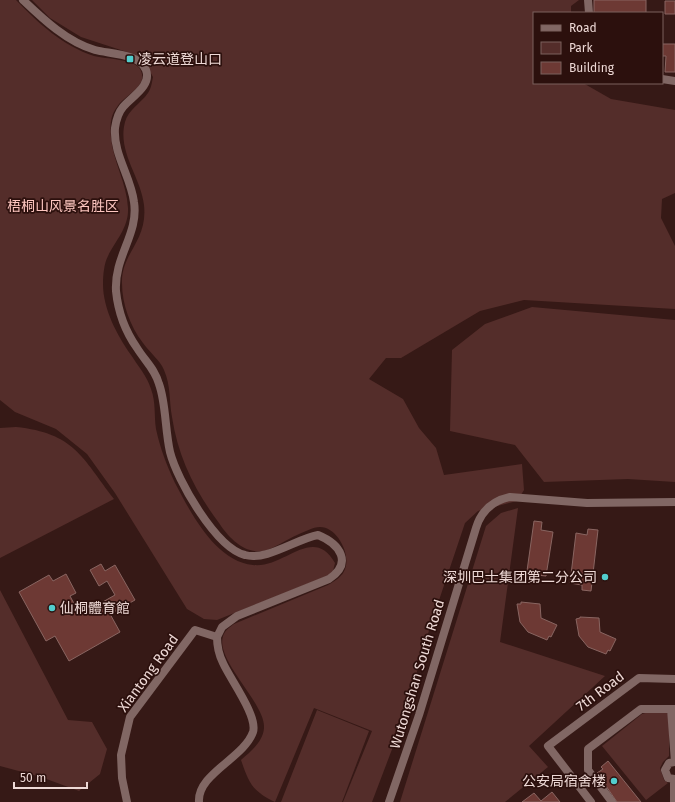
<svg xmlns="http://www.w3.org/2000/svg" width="675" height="802" viewBox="0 0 675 802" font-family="'Fira Sans','Noto Sans SC',sans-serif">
<rect width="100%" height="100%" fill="#361916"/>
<path fill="#542d2a" d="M0,0H16C38,23 63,46 94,56C106,59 134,59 140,69C150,86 124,95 117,107C110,116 110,126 111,138C113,161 127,184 128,208C129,227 116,240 108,256C104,263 103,276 103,284C103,309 117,335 131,355C138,366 147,376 151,389C156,402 154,416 156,429C160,448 167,466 175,483C191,513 215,561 253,565C284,569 313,524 335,563L333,571L329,575L217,620L204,619L187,609L115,493L87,454L56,429L15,412L0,400Z
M32,0H579L571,6V13H534V83H583L611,99L675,110V193L662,199L661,218L675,246V309L524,300L480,311L401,358H386L369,379L403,399L419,428L436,448L444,475L522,464L524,490L517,501L478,511L465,523L430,627L402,723L372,802H343L372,731L314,708L275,802C252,791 249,783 241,760C251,751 263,742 264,728C266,702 209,656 225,632C227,629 231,626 234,624L328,585C335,581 343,576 345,569C351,554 337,527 320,527C313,527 304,532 297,535C287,539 274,549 263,551C244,554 228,537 219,523C195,491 178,457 172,417C169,401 171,386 164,370C160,360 149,352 143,343C130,326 122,304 122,283C121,253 148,241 144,205C141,177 117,152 125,122C128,110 141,103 148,93C151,89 152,82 153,77L145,62L133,54L81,37L50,18Z
M532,307L675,320V482L628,479L544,482L515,445L450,431L452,350L485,324Z
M16,427C74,433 82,457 114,499L0,558V428Z
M518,508L500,642L605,676L529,746L548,767L505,802H400L486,526L501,513Z
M0,590L68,720L92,722L107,749L100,774L79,791L41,777L0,766Z
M317,710L369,731L342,802H281Z
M655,710L666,711L669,716V756L663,762L660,768L664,780L668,783L646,800L602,746L642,714Z"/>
<path fill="#6d3934" stroke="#896561" d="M594,0H646V13H594Z
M665,1H675V14H665Z
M662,44H675V72H665L666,56H662Z
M534,521L542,522L541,530L553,532L546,576L537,575V579L526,578Z
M588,529L598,530L591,591L582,590V585L570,583L576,533L587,535Z
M101,564L105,571L115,565L135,600L110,614L120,632L69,661L55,636L46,641L19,592L49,575L53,581L66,574L76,593L70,596L80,615L115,595L107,581L99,586L90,570Z
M521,602L540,604L541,618L557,625L551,637L549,636L547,640L528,632L520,622L517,604H521Z
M580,617L599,618L600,632L616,639L610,651L608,650L606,654L588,647L579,636L576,619L580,618Z
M608,761L641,802H617L597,773L603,769L601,767Z
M552,792L560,802H522L534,793L541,801Z"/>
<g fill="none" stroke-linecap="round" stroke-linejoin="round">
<path stroke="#816764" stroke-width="8" d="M23,0C43,19 67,42 95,50C110,54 139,53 146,70C152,86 131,97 123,107C118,113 116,121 115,128C113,154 131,177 134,202C139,234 114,256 116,291C118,311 125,331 137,348C145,361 155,369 159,384C166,403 165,430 170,452C177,480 216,548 245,555C267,561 296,539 318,535C340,544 353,563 329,579L237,616L222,627L217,637L195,630L130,717L121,755L122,778L127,802
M588,0L589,13
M662,79L675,81
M671,709L675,762
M675,762L669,763L665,770L668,778L675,779
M674,780V802
M591,802L548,746L639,678L675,679
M612,802L588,770V749L641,709H675"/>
<path stroke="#816764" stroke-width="8" d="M199,802C197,774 244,758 253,732C258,716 230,679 223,663C219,655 217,646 217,637
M389,802L419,715L476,528C481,511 492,501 510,497L587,503L675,502"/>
</g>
<g fill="#52cdcd" stroke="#2c100d" stroke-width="1.5">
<rect x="126" y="55" width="8" height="8" rx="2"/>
<circle cx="605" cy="577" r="4"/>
<circle cx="52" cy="608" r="4"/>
<circle cx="614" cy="781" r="4"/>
</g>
<g text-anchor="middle" stroke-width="3.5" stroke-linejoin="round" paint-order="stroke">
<g font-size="14" fill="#eed9d6" stroke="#2c100d" text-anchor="start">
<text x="138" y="64">凌云道登山口</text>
<text x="597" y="582" text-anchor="end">深圳巴士集团第二分公司</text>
<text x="60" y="613">仙桐體育館</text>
<text x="606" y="786" text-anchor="end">公安局宿舍楼</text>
</g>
<g font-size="14" fill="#fdc6c0" stroke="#2c100d">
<text x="63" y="211">梧桐山风景名胜区</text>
</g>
<g font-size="14" fill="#eed9d6" stroke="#2c100d">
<text transform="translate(148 673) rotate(-54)" y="5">Xiantong Road</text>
<text transform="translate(417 674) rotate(-73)" y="5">Wutongshan South Road</text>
<text transform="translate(600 691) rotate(-37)" y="5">7th Road</text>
</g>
</g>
<rect x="533" y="12" width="130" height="72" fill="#2c100d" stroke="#7a605d"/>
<rect x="541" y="25" width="20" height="6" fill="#816764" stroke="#7a605d"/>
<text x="569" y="32" font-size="12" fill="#eed9d6">Road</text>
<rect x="541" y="42" width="20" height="12" fill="#542d2a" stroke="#7a605d"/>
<text x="569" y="52" font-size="12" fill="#eed9d6">Park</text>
<rect x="541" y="62" width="20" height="12" fill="#6d3934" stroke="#7a605d"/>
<text x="569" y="72" font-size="12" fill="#eed9d6">Building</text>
<path d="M14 782v6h73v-6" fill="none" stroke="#eed9d6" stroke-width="2"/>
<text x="20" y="782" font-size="12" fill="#eed9d6" stroke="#2c100d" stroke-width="3" paint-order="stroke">50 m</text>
</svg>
